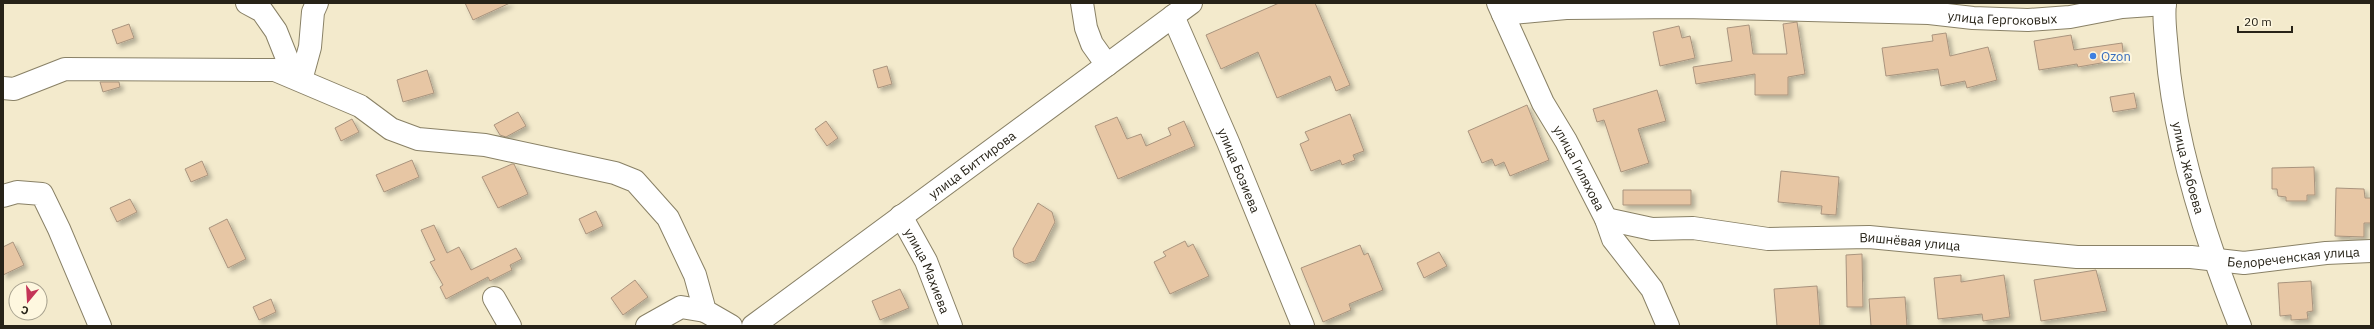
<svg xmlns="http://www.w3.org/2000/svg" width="2374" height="329" viewBox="0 0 2374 329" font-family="'IBM Plex Sans',sans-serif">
<defs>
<filter id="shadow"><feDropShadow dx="3.5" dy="3.5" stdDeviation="2" flood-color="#0004"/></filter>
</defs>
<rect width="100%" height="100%" fill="#f3eacc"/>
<path fill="#e7c6a4" stroke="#a9947e" filter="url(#shadow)" d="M465,3H510L473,20Z
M1279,3H1315L1350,85L1336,91L1330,76L1277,98L1258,52L1221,69L1206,35Z
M1797,22L1805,74L1788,77V95H1755V74L1696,84L1693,67L1732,61L1727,28L1749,25L1753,54H1787L1783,24Z
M129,24L134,38L117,44L112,30Z
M1679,26L1682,38L1690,36L1695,58L1660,66L1653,32Z
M1946,33L1950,56L1988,47L1997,80L1967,88L1965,81L1941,86L1938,69L1886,76L1882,48L1933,41L1932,35Z
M2071,35L2074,50L2122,43L2124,59L2078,67L2077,64L2039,70L2034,41Z
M887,66L892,84L878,88L873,70Z
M427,70L434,93L403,102L397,80Z
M100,82H119L120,87L103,92Z
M1657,90L1666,121L1638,129L1649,163L1621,172L1604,120L1597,122L1593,109Z
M2134,93L2137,108L2113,112L2110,97Z
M1527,105L1549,160L1510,176L1504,162L1495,166L1492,159L1482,163L1468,131Z
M518,112L526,126L506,137L500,135L494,125Z
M1350,114L1364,151L1353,155L1355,160L1342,165L1340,160L1311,171L1300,144L1309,140L1305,132Z
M1117,117L1127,139L1141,134L1146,146L1171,135L1168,128L1184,121L1195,146L1118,179L1095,126Z
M352,119L359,132L341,141L335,128Z
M826,121L838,138L827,146L815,129Z
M412,160L419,177L384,192L376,175Z
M202,161L208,175L191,182L185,169Z
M512,164H514L528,194L498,208L482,177Z
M2314,167L2315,195H2307V201H2286V197L2278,196L2277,189H2272V168Z
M1781,171L1839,177L1836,215L1821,214L1822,206L1778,202Z
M2336,188L2364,189L2365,198H2371V223H2364V237L2335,236Z
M1623,190H1691V205H1623Z
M130,199L137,212L117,222L110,208Z
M1038,203L1052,212L1055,222L1035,261L1025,264L1014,257L1013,249Z
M596,211L603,226L586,234L579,219Z
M227,219L246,259L228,268L209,228Z
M434,225L447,253L459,247L471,270L516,248L522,259L510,265L512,270L490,281L488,277L446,299L440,287L443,285L430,262L435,260L421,230Z
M1185,241L1188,247L1193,244L1209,276L1170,294L1154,262L1166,256L1163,252Z
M13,242L24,265L3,275V247Z
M1360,245L1364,255L1368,253L1383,290L1349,304L1351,310L1323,322L1301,268Z
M1439,252L1447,266L1424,278L1417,263Z
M1862,254L1863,307H1847L1846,255Z
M2096,270L2107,311L2041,321L2034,280Z
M1961,275V282L2004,275L2010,317L1983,321L1982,314L1938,319L1934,278Z
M635,280L648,297L623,315L611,298Z
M2311,281L2313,311L2307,312L2308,319L2291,320V315L2280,316L2278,283Z
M1817,286L1820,326H1777L1774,289Z
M900,289L909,308L880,320L872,301Z
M1905,297L1907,326H1871L1869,299Z
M271,299L276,312L259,320L253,307Z"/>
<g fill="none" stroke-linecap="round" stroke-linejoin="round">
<g stroke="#898166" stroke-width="24">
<g id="minor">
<path d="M247,3L262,11L276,31L288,61L301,80"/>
<path d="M1082,3L1086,28L1092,44L1107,65"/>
<path id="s1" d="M1498,3L1543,103L1566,141L1606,219L1613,239L1652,289L1668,326"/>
<path id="s2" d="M2165,3C2163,18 2166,36 2167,51C2174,140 2207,243 2240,326"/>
<path id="s3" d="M1503,14L1566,8L1683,7L1929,13L1973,18L2028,20L2070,17L2122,7L2165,4"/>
<path id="s4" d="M1173,16L1228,142L1303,326"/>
<path d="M301,80L310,47L313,12L317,3"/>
<path d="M3,88L14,89L65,69L275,70L360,106L391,129L418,139L485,145L615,173L635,181L668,218L695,275L705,311L731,326"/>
<path d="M3,196L17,192L42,194L59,229L100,326"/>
<path id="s5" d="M901,216L926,261L951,326"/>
<path id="s6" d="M1606,219L1652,229L1693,228L1768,239L1869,237L2077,257H2191L2244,263L2326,253L2371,251"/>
<path d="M494,298L510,326"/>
<path d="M647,326L681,307L705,311"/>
<path id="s7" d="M753,326L1191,3"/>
</g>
</g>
<use href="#minor" stroke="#fff" stroke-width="22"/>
</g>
<circle fill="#3f7fe0" stroke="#fef7df" stroke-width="1.5" cx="2093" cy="56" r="4"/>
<g text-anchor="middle" stroke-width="4" stroke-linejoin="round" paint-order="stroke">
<g font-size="13" fill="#272318" stroke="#fef7df">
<text dy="5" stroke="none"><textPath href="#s3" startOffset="500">улица Гергоковых</textPath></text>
<text dy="5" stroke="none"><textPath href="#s7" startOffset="272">улица Биттирова</textPath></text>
<text dy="5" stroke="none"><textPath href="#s2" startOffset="167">улица Жабоева</textPath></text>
<text dy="5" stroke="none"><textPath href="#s1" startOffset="184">улица Гиляхова</textPath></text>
<text dy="5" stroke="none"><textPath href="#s4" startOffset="168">улица Бозиева</textPath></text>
<text dy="5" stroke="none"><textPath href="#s6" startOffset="306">Вишнёвая улица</textPath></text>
<text dy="5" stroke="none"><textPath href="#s6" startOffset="691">Белореченская улица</textPath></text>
<text dy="5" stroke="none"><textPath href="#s5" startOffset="61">улица Махиева</textPath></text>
</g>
<g font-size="13" fill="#366cbe" stroke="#fef7df" text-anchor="start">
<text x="2101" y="61">Ozon</text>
</g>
</g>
<rect width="2374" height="329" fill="none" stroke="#272318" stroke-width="8"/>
<g transform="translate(28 301) rotate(198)"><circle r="19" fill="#fef7df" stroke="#a8a28f"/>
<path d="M0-3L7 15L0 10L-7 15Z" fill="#c43457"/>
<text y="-6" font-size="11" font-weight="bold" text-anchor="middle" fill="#272318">С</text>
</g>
<path d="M2238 26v6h54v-6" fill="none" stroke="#272318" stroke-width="2"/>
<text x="2244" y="26" font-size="12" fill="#272318" stroke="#fef7df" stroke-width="3" paint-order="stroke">20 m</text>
</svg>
